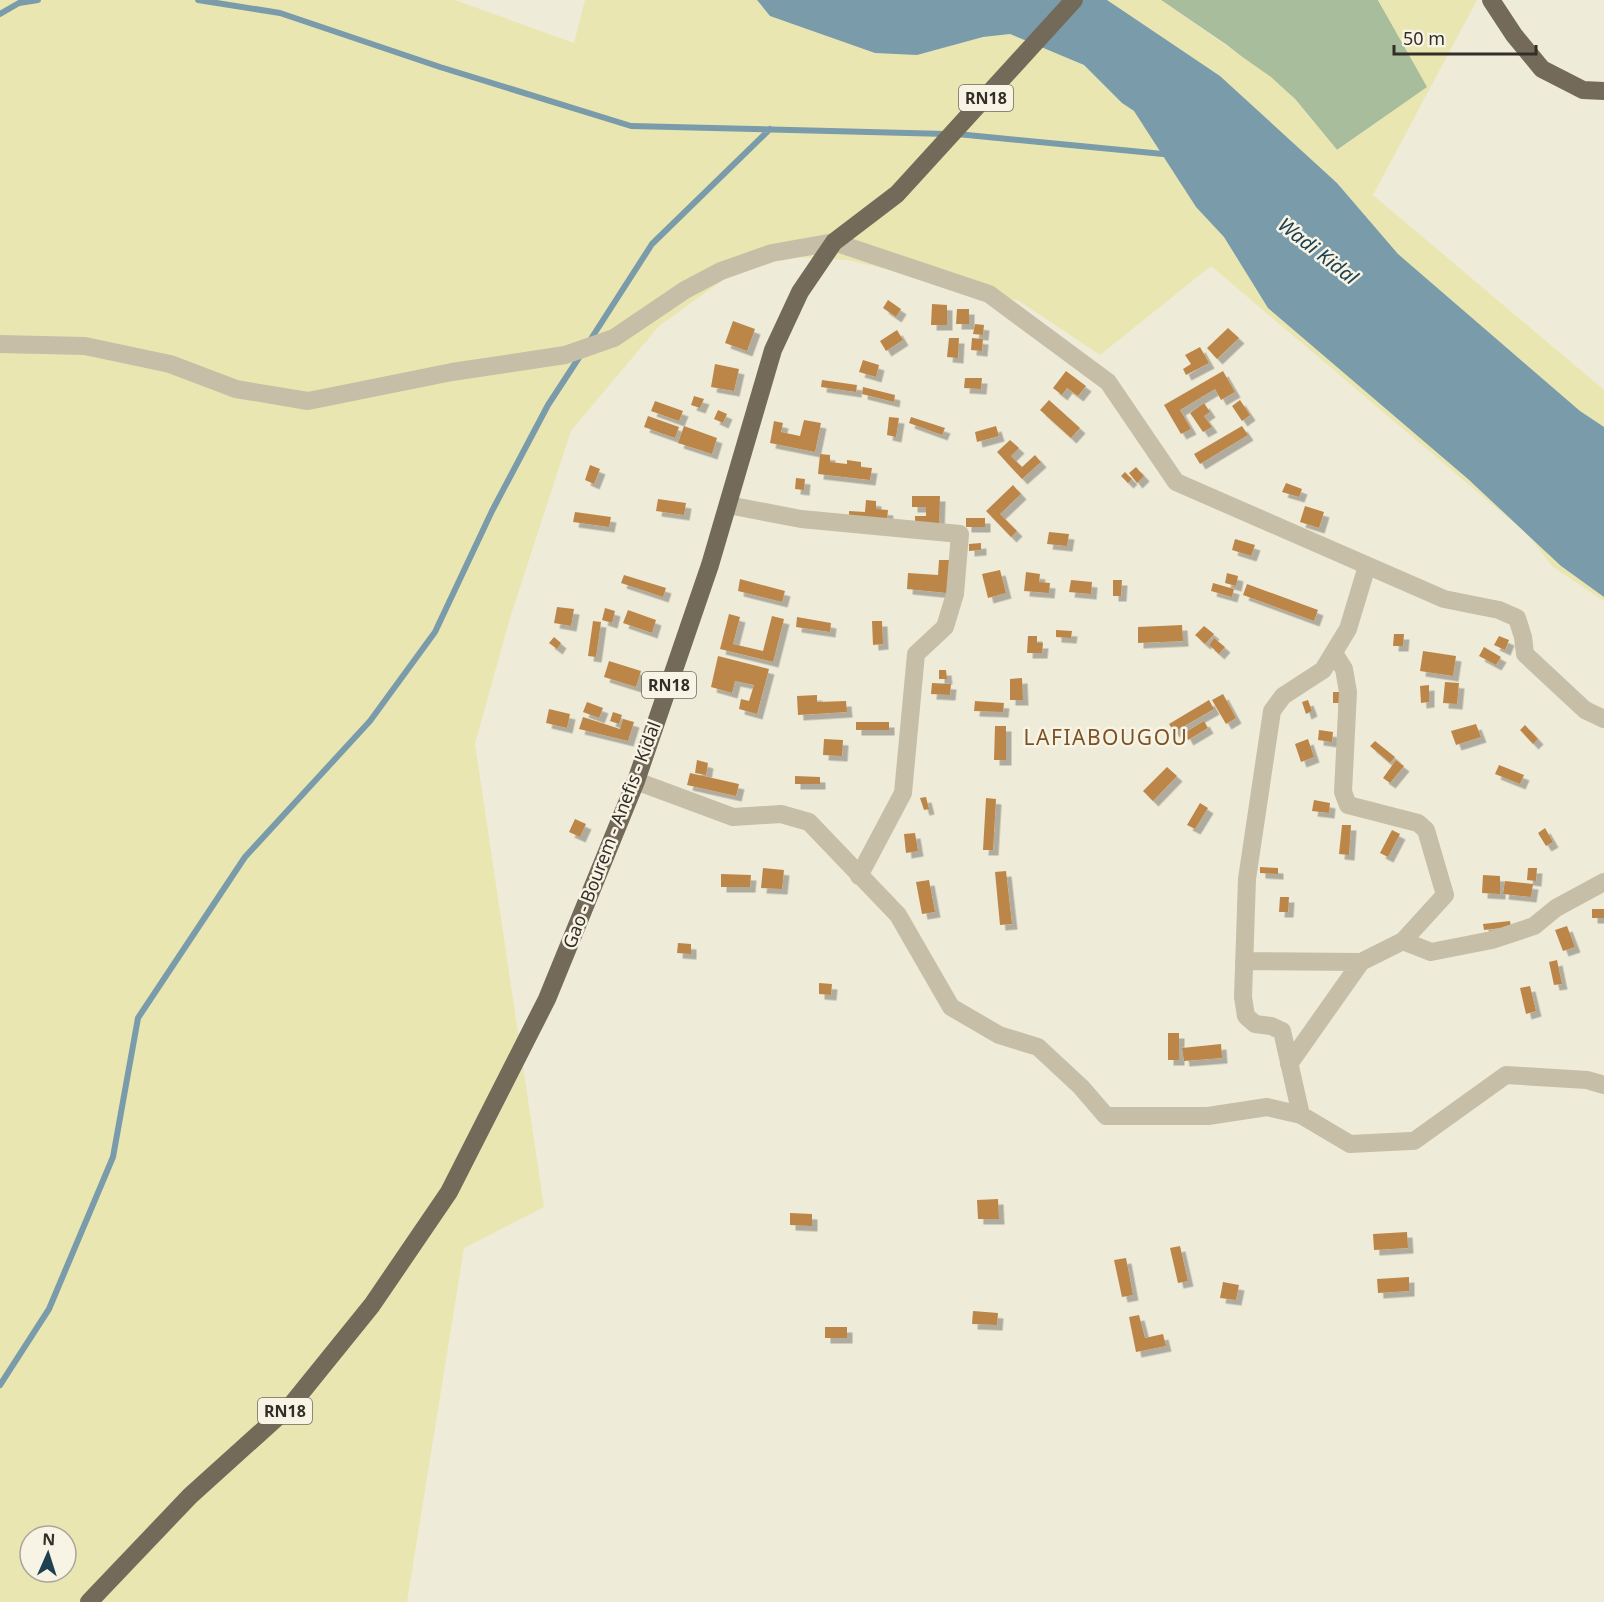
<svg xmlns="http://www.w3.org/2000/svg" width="1604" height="1602" viewBox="0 0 1604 1602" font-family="'Noto Sans',sans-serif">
<defs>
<filter id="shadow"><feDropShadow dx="5.5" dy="5.5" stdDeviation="0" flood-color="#0004"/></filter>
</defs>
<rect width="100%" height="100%" fill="#efebd9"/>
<path fill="#a8bd9b" d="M1161,0H1378L1428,87L1337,150L1295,99L1227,45Z"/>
<path fill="#e9e6b2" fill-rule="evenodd" d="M0,0H455L574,43L585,0H757L770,16L917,55L983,37L1010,34L1084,65L1122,103L1134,111L1196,207L1224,237L1468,479L1561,566L1604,597V601L1553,567L1527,534L1211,266L1100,355L1019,301L848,260L758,255L659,326L571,431L510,618L475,744L544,1207L464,1248L407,1602H0ZM30,1536H66V1572H30Z
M1107,0H1161L1271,77L1295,99L1337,150L1427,87L1378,0H1477L1373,195L1604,390V427L1580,411L1398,254L1337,183L1220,76Z"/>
<path fill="#7a9baa" d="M757,0H1107L1220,76L1337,183L1398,254L1580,411L1604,427V597L1561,566L1468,479L1268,308L1224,237L1196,207L1134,111L1122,103L1084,65L1010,34L983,37L917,55L875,53L770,16Z"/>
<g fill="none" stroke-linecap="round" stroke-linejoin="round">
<path stroke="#7a9baa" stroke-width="6" d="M198,0L280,13L440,67L631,126L947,134
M0,14L19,3L38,0
M957,134L1163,154
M589,342L652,244L770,129
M0,1385L49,1309L113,1157L138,1018L245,857L370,721L435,632L492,511L548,405L582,353"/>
</g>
<path fill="#bd8649" filter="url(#shadow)" d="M888,300L901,309L896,317L883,308Z
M932,304L947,305V325H931Z
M957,309H969V324H956Z
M733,321L755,329L747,351L725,343Z
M975,324L984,325L983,335L973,334Z
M1228,328L1239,338L1217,359L1207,348Z
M897,330L903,340L886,351L880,341Z
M949,338H959L958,358L947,357Z
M972,338L983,339L982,351L971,350Z
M1200,347L1209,363L1186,375L1183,369L1191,364L1185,355Z
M863,360L879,365L876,377L859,372Z
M715,364L739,369L734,391L711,387Z
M1066,371L1086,386L1078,396L1067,388L1062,395L1053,388Z
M1223,371L1235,392L1221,400L1215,389L1180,410L1191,429L1181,434L1164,405Z
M965,378H982L981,389L964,388Z
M822,380L857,385L856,392L821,387Z
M863,387L895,395L894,402L862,394Z
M694,396L704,399L700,408L691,405Z
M1049,400L1080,428L1071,438L1040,410Z
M1240,400L1250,415L1242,421L1232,406Z
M655,401L683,411L679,421L651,411Z
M1204,403L1210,412L1204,416L1212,427L1203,432L1190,413Z
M718,410L727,414L723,423L714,419Z
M648,416L679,427L675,438L644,427Z
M889,417L899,418L896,437L887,435Z
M911,417L945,428L942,435L909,423Z
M804,420L821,423L815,452L770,443L774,421L783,423L781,432L800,436Z
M684,426L717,438L712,454L678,443Z
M996,426L999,436L977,442L975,432Z
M1242,426L1248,435L1200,464L1194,454Z
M1010,440L1019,448L1011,456L1022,467L1035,455L1041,462L1022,479L997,452Z
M820,454L830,455V462L847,464V460L861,462V467L872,468L870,480L818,474Z
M590,465L600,469L594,484L585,480Z
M1136,467L1144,476L1137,483L1129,473Z
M1125,472L1132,479L1128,483L1121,476Z
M796,478L805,479L804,490L795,489Z
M1286,483L1302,489L1299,497L1282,492Z
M1013,485L1021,494L1000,514L1017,531L1011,537L986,511Z
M912,496H940L939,530H915V516H926V507H912Z
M658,499L686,503L684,515L656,511Z
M866,500L876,501V509L888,510L887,520L849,518V511L865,512Z
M1305,506L1324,512L1319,528L1300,522Z
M575,512L611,517L609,527L573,522Z
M966,518H985V527H966Z
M1049,532L1069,534L1067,546L1047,544Z
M1235,539L1255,545L1251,556L1232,550Z
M981,543V550L969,551V544Z
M939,560H950L947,593L907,589L908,573L938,575Z
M1000,570L1006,593L988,598L982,574Z
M1026,572L1040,574L1039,582L1050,583L1049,593L1024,591Z
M1227,573L1238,576L1236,586L1225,583Z
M624,575L666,588L663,597L621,583Z
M740,579L785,591L782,602L738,591Z
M1071,580L1092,582L1091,594L1069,592Z
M1113,580H1122L1121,596H1113Z
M1213,583L1234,589L1232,597L1211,591Z
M1247,584L1318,610L1314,621L1243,595Z
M557,607L574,609L571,626L554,623Z
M605,608L615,611L612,623L602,620Z
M628,610L656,620L652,633L623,623Z
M729,614L740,617L733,644L763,651L772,616L784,619L773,662L720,649Z
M797,617L831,623L830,632L796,627Z
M593,621L601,622L596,657L588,656Z
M872,621H882L883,644L873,645Z
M1182,625L1183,641L1138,643V627Z
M1204,626L1214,634L1205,644L1195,635Z
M1056,630L1072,631L1071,638L1056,637Z
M1394,634H1404L1403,646H1393Z
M1028,636H1037V643H1043L1042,653H1027Z
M1499,636L1509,640L1505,650L1494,645Z
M554,637L561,643L557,649L549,643Z
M1214,638L1225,647L1219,654L1209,645Z
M1484,647L1501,657L1496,665L1479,656Z
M1423,651L1456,656L1453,676L1420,671Z
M718,656L769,669L757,714L739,709L741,699L749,701L754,685L735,681L732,693L711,687Z
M609,661L641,671L636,687L604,677Z
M939,670H946L947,679H939Z
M1022,678L1023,700H1010V679Z
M1445,682L1459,683L1457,704L1443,703Z
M932,683L951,684L950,695L931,694Z
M1429,685V702L1421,703L1420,686Z
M1333,692H1341V703H1333Z
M1223,694L1236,718L1226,724L1212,700Z
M817,695V702L846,701L847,712L798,715L797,696Z
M1209,700L1214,709L1174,732L1169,724Z
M1308,700L1312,711L1306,714L1302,702Z
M975,701L1004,703L1003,712L974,711Z
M587,702L603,708L599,718L583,712Z
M549,709L570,714L567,728L546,723Z
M613,712L622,715L619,724L610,721Z
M583,717L620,729L623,719L634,722L628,741L579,729Z
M1204,721L1208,728L1188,740L1184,733Z
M856,722H889V730H856Z
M1476,724L1481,737L1456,745L1451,731Z
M1525,725L1538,739L1533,744L1520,730Z
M995,726H1006V760H994Z
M1319,730L1333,732L1332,742L1318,740Z
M824,739L843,740L842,756L823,755Z
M1308,739L1314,757L1301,762L1295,744Z
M1375,741L1395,757L1390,763L1370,746Z
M697,760L708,763L706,775L695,773Z
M1396,760L1404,766L1390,783L1383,778Z
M1499,765L1524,775L1520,784L1495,774Z
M1167,767L1177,776L1153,801L1143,791Z
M690,773L739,784L736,796L687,785Z
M795,776L820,777V784H795Z
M926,797L929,809L924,810L920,798Z
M986,798L996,799L993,850H983Z
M1314,800L1330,803L1329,813L1312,811Z
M1200,803L1208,808L1195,829L1187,825Z
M575,819L586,824L580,837L569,832Z
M1342,825H1351L1349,855L1339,854Z
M1545,828L1553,842L1546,846L1538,833Z
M1392,830L1400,834L1388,857L1380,853Z
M915,833L918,851L906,853L904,834Z
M1260,867L1278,868V874L1260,873Z
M763,868L784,870L782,889L761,888Z
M1528,868H1537L1536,881L1527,880Z
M1006,871L1012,924L1000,925L995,872Z
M721,874L751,875L750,887H721Z
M1483,875L1500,876V894L1482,893Z
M929,880L935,912L922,914L916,882Z
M1505,881L1533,884L1531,897L1503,894Z
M1280,897H1289L1288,912H1279Z
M1592,909H1604V918H1592Z
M1510,921L1511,927L1484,930L1483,924Z
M1567,926L1575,947L1563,951L1555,930Z
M678,943L691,944V954L677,953Z
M1557,960L1562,984L1554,985L1549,962Z
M819,983L832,984L831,995L819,994Z
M1530,986L1536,1011L1526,1014L1520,988Z
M1168,1033H1179V1060H1168Z
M1221,1044L1222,1058L1184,1061L1182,1048Z
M998,1199L999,1219H978L977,1200Z
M790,1213L812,1214V1226L790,1225Z
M1407,1232L1408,1248L1374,1250L1373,1234Z
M1180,1246L1188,1281L1178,1283L1170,1248Z
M1126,1258L1133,1295L1122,1297L1114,1260Z
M1409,1277V1291L1378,1293L1377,1279Z
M1223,1282L1239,1285L1236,1300L1220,1298Z
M973,1311L998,1313L997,1325L972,1324Z
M1139,1315L1145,1338L1163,1334L1166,1346L1136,1352L1129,1317Z
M825,1327H847V1338H825Z"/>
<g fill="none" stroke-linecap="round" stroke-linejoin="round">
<path stroke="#c6bea6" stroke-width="18" d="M0,344L85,346L170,364L236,389L308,401L452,372L565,355L614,338L685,290L721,271L772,253L834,242L989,294L1108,382L1176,482L1444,599L1499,610L1517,618L1523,637L1525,654L1585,710L1604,719
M728,505L801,519L960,534L955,594L945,627L916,654L903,793L859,876
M636,781L733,817L781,814L809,822L898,915L951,1007L999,1035L1038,1047L1081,1087L1106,1116H1208L1267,1107L1301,1115L1350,1144L1410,1141H1414L1506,1075L1587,1080L1604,1085
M1403,941L1431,952L1492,940L1534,926L1556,908L1604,882
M1244,961L1361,962L1403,941L1445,895L1426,830L1418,823L1348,805L1343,792L1348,692L1344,669L1334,653
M1289,1064L1361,962
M1301,1115L1282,1031L1271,1026L1255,1024L1246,1016L1243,997L1247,879L1272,711L1283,696L1323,670L1348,629L1367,566"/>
<path stroke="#746a59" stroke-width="18" d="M1491,0L1514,35L1542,69L1583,90L1604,91
M89,1602L190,1496L292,1404L372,1305L449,1192L547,999L636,781L710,565L773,350L800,292L834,242L897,194L1074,0"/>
</g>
<g text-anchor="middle" stroke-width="5" stroke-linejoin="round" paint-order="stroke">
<g fill="#f7f4e5" stroke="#6e6960" stroke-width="1.5">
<rect x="959" y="85" width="54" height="26" rx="4.5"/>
<rect x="642" y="672" width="54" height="26" rx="4.5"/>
<rect x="258" y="1398" width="54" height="26" rx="4.5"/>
</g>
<g font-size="16" font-weight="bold" fill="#332e27">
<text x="986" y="104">RN18</text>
<text x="669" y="691">RN18</text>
<text x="285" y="1417">RN18</text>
</g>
<g font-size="18" fill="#332e27" stroke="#f7f4e5">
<text transform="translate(612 835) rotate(-69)" y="6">Gao - Bourem - Anefis - Kidal</text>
</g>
<g font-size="20" font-style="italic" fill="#1f4051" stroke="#f7f4e5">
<text transform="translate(1318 251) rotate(38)" y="7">Wadi Kidal</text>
</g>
<g font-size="21" letter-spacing="1.5" fill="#7c5325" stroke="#f7f4e5">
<text x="1106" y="745">LAFIABOUGOU</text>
</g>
</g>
<g transform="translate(48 1554) rotate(3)"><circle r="28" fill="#f7f4e5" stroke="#a9a599" stroke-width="1.5"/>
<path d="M0-4.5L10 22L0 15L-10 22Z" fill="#1f4051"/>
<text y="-9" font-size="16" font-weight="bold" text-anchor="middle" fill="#332e27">N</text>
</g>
<path d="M1394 45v9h142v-9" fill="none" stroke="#332e27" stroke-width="3"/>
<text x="1403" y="45" font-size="18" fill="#332e27" stroke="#f7f4e5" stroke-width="4.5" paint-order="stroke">50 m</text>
</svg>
